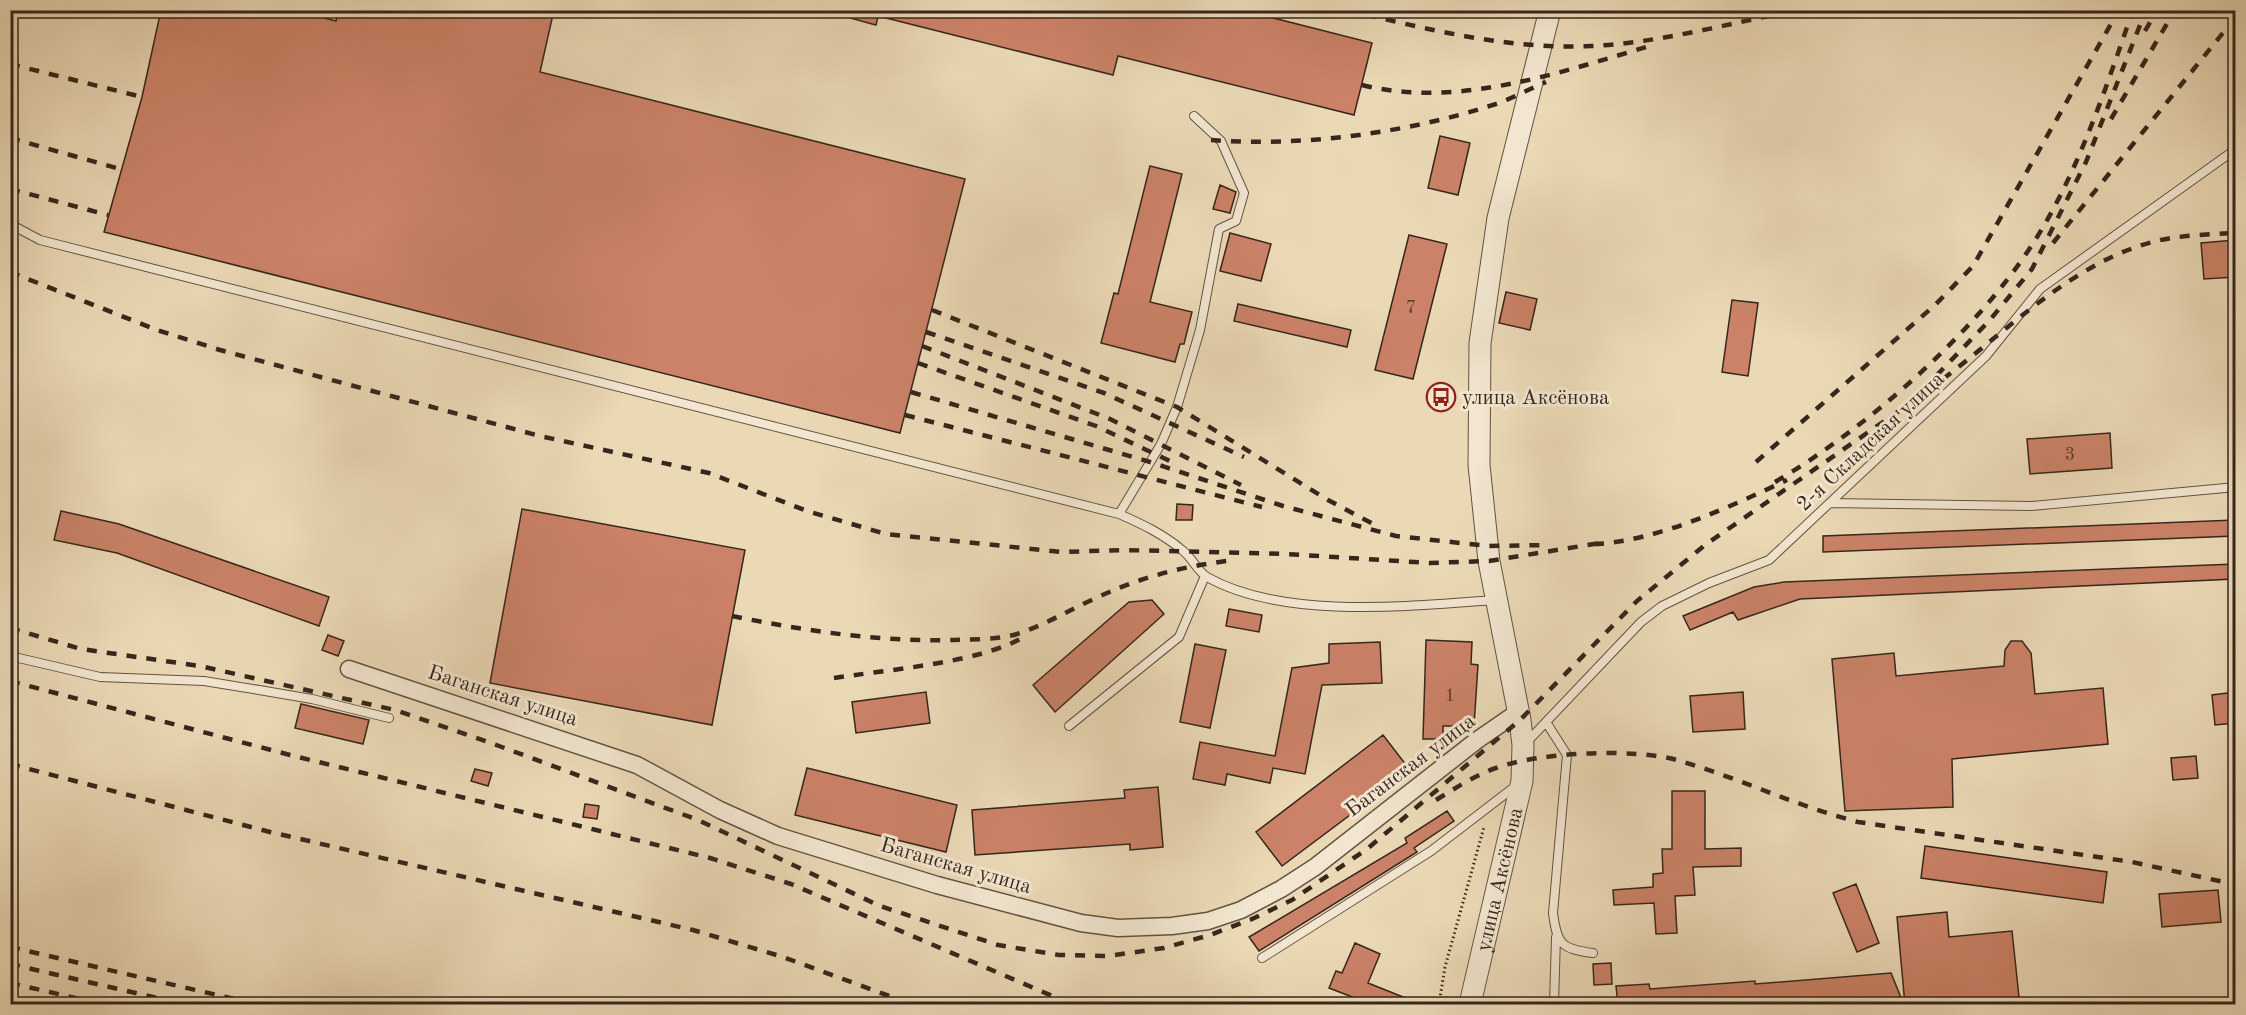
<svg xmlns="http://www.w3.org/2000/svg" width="2246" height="1015" viewBox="0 0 2246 1015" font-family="'Old Standard TT',serif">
<rect width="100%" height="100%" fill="#ebd9b6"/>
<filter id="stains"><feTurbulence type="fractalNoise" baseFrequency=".00333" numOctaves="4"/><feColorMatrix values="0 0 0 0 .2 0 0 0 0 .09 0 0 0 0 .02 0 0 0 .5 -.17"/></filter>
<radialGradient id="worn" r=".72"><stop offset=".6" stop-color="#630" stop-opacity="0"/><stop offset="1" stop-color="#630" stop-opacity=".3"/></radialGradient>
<path fill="#cb8268" stroke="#36261c" stroke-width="1.5" d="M161,10H295L336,21L338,10H554L540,72L965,179L900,433L104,232L142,97Z
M839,10H1242L1372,43L1354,115L1118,56L1113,75L878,16L876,25L839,15Z
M1440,136L1470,143L1458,195L1428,188Z
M1150,166L1182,174L1150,302L1192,312L1184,344H1180L1175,362L1101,343L1114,293L1118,294Z
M1220,185L1236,192L1230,213L1213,209Z
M1230,233L1271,244L1261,281L1220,271Z
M1409,235L1447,244L1413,379L1375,370Z
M2235,240V277L2204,279L2201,243Z
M1506,292L1537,299L1530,330L1499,323Z
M1732,300L1758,303L1748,376L1722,372Z
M1238,304L1351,330L1347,347L1234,321Z
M2110,433L2112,468L2030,474L2027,439Z
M1177,504L1193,505L1192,520H1176Z
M522,509L745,550L712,725L490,683Z
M61,511L119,524L329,597L319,626L117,553L54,540Z
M2235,520V536L1823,552V536Z
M2235,564V579L1800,599L1738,620L1733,612L1690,630L1683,616L1754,587L1784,582Z
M1152,600L1164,614L1055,712L1033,685L1129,602Z
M1229,609L1262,615L1259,632L1226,626Z
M328,635L344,641L338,656L322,650Z
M1426,640L1472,642L1471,664L1478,665L1474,726H1443V739H1423Z
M2011,641H2022L2031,653L2035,694L2103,688L2108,744L1952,759L1953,807L1845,811L1832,659L1894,653L1896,676L2004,666L2005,650Z
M1380,642L1382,683L1322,685L1305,774L1273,768L1270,783L1227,774L1225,785L1193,779L1200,742L1275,756L1292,668L1329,663V644Z
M1195,644L1226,650L1210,728L1180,722Z
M926,692L930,723L856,733L852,702Z
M1743,692L1745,729L1693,732L1690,696Z
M2235,692V723L2215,725L2212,695Z
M301,704L369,720L363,744L295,728Z
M1383,735L1410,770L1282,866L1256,832Z
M2196,756L2198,778L2173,780L2171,758Z
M807,768L957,805L946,852L795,815Z
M475,769L492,773L488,786L471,781Z
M1158,787L1163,847L1130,850V844L975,855L972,810L1125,798L1124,790Z
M1672,791H1705V849L1741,848V866L1693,867L1695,895L1675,896L1677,933L1656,934L1654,903L1614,905L1613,890L1653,887V874L1663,873L1662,849H1672Z
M585,804L599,806L597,819L583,817Z
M1447,811L1454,821L1414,848L1417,852L1259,951L1249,937L1407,843L1405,838Z
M1925,846L2107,872L2103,903L1921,878Z
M1856,884L1879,943L1857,952L1833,893Z
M2218,890L2221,922L2162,927L2159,894Z
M1947,912L1949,937L2012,931L2019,997L1945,1005H1905L1897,917Z
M1355,943L1380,954L1368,983L1423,1005H1373L1329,988L1336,971L1342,973Z
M1611,963L1612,984L1594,985L1593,964Z
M1891,973L1904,1005H1618L1616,986L1649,984L1650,989L1755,981V984Z"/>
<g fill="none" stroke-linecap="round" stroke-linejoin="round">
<g stroke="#635342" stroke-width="10">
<path id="service" d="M10,224L40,240L1119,514C1142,524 1163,534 1182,550C1192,557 1197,571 1207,577C1283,620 1411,606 1496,600
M1830,503L2031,506L2236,487
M1119,514L1161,444L1177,407L1200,330L1219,229L1236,221L1244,193L1221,141L1194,116
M10,656L100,677L204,681L259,690L312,699L389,718
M1546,722L1567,755L1553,913C1557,944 1561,949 1593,953
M1069,726L1179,637L1205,576
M1526,743L1641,622L1662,606L1709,583L1769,560L1986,356L2040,289L2236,149
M1262,958L1431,851L1517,785
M1554,1004L1556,937"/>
</g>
<g stroke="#635342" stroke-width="19">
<path id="minor" d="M349,669L637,765L720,810L778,836L937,885L1081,923L1118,928L1172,926L1208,921L1241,910L1281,889L1315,867L1476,741L1518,712"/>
</g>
<g stroke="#635342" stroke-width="23">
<g id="tertiary">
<path id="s1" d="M1470,1004L1522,781L1523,745L1520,720L1489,561L1479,465L1480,343L1498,218L1550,10"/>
</g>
</g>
<path stroke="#36261c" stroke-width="3" stroke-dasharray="1.5 3" stroke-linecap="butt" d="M1439,1004L1445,967L1484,827"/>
<use href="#service" stroke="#f2e6d0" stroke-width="8"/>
<use href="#minor" stroke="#f2e6d0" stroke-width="16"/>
<use href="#tertiary" stroke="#f2e6d0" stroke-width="21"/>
<path stroke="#36261c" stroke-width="4.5" stroke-dasharray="10 10" stroke-linecap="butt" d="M1347,10C1426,29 1509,50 1591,46C1660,43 1730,23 1798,10
M2145,31L2157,10
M10,64L142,97
M1362,85C1458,109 1561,72 1653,45
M2111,119L2175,10
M10,138L120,169
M1211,140C1304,147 1407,133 1496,104C1513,98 1529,89 1546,82
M10,189L108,215
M2053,243L2231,23
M10,272L157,330L220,350L540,436L709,473L807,511L886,534L1062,552L1124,550L1286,554L1429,563L1489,561L1600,543
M932,310L1177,407L1328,500L1375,525
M926,332L1104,393L1244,457
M922,346L1110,419L1241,485
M918,363L1096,426L1174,463
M1943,379C2012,327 2082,253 2171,238C2192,235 2214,234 2236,233
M911,392L1150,462L1283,506L1396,536L1488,546L1549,545
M905,415L1262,507
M1756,462L1935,305L1973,266L2119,10
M1775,482C1867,428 1974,334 2032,245C2078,174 2105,90 2133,10
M1594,544C1655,542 1732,506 1787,480
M732,616C806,631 879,642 954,640C974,639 997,640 1017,634C1045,625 1069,610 1096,598C1140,577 1187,565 1236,560
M10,628L81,649L200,666L395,710L491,743L698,820L880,906L998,945L1059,955L1108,956L1164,948L1210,935L1252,919L1292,900L1367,849L1520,720L1637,601L1705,545L1909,404L1989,321L2032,269L2086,162L2146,10
M834,678C885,670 978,663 1022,638
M10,681L290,755L710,858L791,884L1071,1004
M10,764L270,832L693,930L783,957L911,1004
M1436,800C1456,788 1475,775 1496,768C1540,752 1633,748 1677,760C1739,778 1796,806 1858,822L2132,862L2224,882
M10,947L256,1004
M10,964L183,1004
M10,983L102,1004"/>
</g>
<defs>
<g id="bus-ring" transform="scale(1.5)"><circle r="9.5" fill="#f2e6d0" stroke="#8f2418" stroke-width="1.5"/><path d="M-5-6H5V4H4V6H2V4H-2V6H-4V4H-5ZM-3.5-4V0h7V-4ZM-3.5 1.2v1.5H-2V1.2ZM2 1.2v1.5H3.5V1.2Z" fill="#8f2418"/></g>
</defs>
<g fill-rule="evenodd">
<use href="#bus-ring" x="1441" y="397"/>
</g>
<g text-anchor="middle" stroke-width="6" stroke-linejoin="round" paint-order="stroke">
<g font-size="18" fill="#5b3d2f">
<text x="1411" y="313">7</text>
<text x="2070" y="460">3</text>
<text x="1450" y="701">1</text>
</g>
<g font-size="21" fill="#36261c" stroke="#f2e6d0" text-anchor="start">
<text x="1462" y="404">улица Аксёнова</text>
</g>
<g font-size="21" fill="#36261c" stroke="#f2e6d0">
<text transform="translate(1870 441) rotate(-43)" y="7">2-я Складская улица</text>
<text transform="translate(503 695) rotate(18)" y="7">Баганская улица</text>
<text transform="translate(1410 765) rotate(-37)" y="7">Баганская улица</text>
<text transform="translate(956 865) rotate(16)" y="7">Баганская улица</text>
<text dy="7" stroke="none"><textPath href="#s1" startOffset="128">улица Аксёнова</textPath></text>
</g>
</g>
<rect width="2246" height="1015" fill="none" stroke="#ebd9b6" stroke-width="36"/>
<rect x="12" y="12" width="2222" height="991" fill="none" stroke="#36261c" stroke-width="3"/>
<rect x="18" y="18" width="2210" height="979" fill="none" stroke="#36261c" stroke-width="1.5"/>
<rect width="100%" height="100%" filter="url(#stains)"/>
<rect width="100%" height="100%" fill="url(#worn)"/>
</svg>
